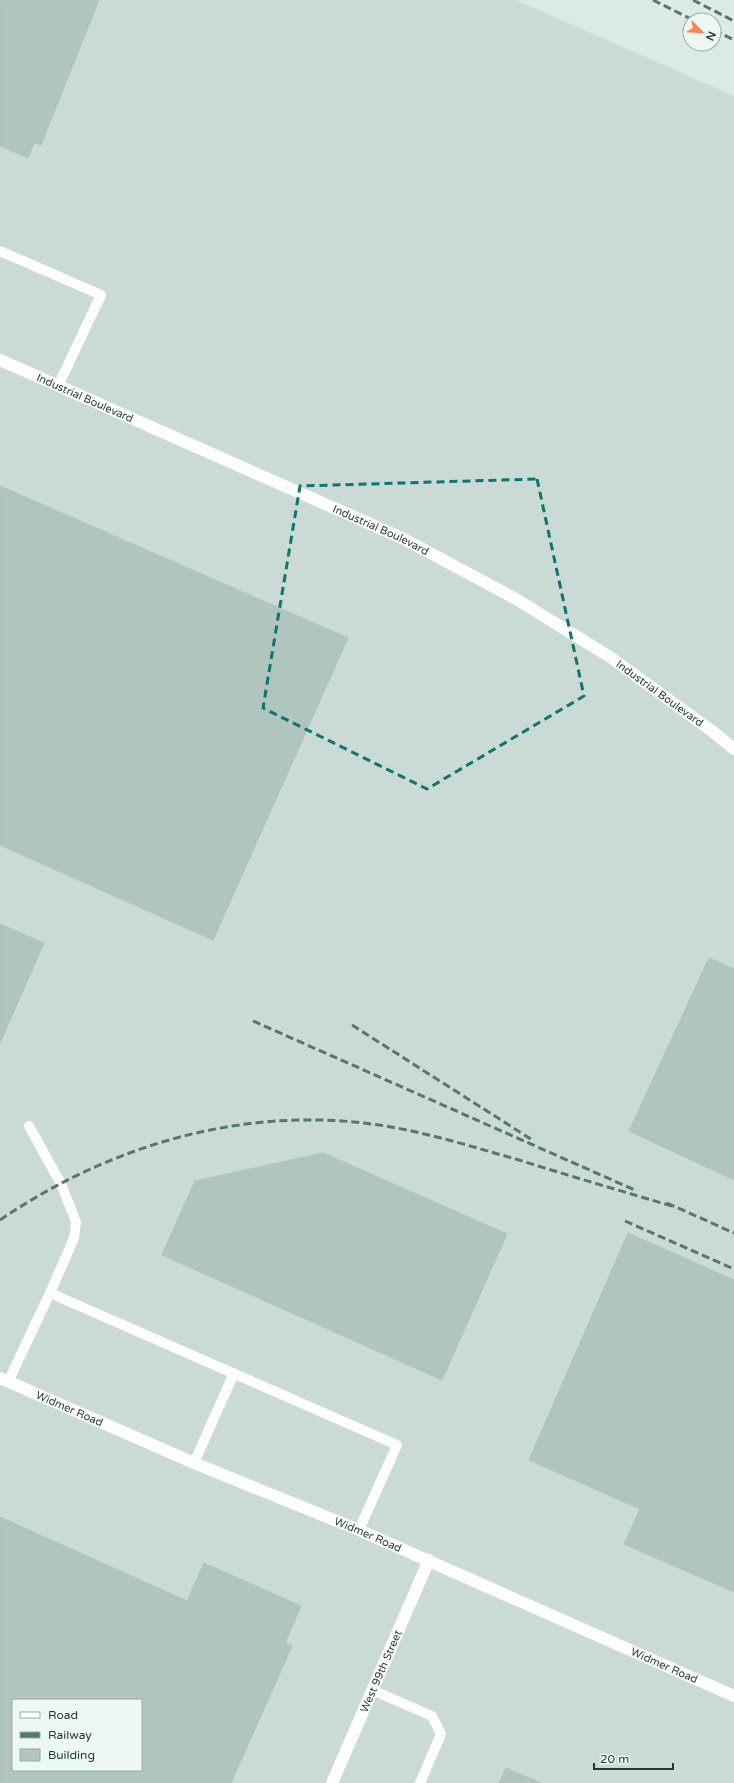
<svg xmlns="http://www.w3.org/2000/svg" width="734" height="1783" viewBox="0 0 734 1783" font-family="'Varela Round',sans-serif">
<rect width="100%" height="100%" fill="#dceae5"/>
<path fill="#cadad4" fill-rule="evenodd" d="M0,0H516L734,96V1783H0ZM13,1700H141V1770H13Z"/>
<path fill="#b1c5bf" stroke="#aec4bd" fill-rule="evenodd" d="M0,0H99L41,145L34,143L28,158L0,146Z
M0,486L348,638L213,940L0,845Z
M0,924L44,943L0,1043Z
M709,958L734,969V1180L629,1131Z
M323,1153L507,1234L442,1380L162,1255L195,1181Z
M628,1233L734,1280V1592L624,1544L640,1509L529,1460Z
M0,1517L187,1601L204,1563L301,1606L285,1643L292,1646L231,1783H0ZM13,1700H141V1770H13Z
M506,1768L541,1783H499Z"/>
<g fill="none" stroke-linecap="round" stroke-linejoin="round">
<path stroke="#fff" stroke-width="10" d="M0,251L101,295L58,386
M29,1126L61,1184L76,1222L74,1238L50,1293
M8,1382L50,1293L397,1445L359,1530
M194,1463L234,1373
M372,1690L432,1716L441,1734L420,1783"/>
<g stroke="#fff" stroke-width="12">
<path id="s1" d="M0,360L404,539L516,599L610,657L712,731L734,749"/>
<path id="s2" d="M0,1378L194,1463L359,1530L734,1696"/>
<path id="s3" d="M332,1783L429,1560"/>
</g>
<path stroke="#567771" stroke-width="3" stroke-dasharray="8 4" stroke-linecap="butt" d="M653,0L693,20
M693,0L734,21
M714,30L734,40
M253,1021L637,1191
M352,1025L534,1141
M667,1203L734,1233
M0,1220C110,1145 245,1105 379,1125C426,1132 473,1147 519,1160C570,1176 621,1191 672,1206
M625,1221L734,1269"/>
</g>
<path fill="none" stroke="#0f766e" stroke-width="3" stroke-dasharray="8 5" stroke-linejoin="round" d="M537,479L584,696L427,789L263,708L300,486Z"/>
<g text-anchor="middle" stroke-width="3" stroke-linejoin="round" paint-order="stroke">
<g font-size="11" fill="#1d3b36" stroke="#edf7f3">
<text dy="4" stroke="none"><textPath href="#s1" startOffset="93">Industrial Boulevard</textPath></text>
<text dy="4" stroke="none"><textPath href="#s1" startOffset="417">Industrial Boulevard</textPath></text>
<text dy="4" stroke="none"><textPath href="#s1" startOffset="741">Industrial Boulevard</textPath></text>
<text dy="4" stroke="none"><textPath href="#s2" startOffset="76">Widmer Road</textPath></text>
<text dy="4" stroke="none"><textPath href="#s2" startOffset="400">Widmer Road</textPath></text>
<text dy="4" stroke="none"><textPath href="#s2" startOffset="724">Widmer Road</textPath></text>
<text dy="4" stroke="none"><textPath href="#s3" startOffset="122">West 99th Street</textPath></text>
</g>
</g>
<rect x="12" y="1699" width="130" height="72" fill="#edf7f3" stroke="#9aaca7"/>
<rect x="20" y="1712" width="20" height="6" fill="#ffffff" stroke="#9aaca7"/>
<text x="48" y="1719" font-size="12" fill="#1d3b36">Road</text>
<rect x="20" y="1732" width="20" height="6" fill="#567771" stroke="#9aaca7"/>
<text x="48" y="1739" font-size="12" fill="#1d3b36">Railway</text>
<rect x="20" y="1749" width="20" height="12" fill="#b1c5bf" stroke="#9aaca7"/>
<text x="48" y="1759" font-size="12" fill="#1d3b36">Building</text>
<g transform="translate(702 32) rotate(114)"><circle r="19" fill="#edf7f3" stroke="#9aaca7"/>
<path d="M0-3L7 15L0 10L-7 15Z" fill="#ff8545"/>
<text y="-6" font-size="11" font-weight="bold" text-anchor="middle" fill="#1d3b36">N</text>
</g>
<path d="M594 1763v6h79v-6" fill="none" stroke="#1d3b36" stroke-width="2"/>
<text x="600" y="1763" font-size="12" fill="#1d3b36" stroke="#edf7f3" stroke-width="3" paint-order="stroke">20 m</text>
</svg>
